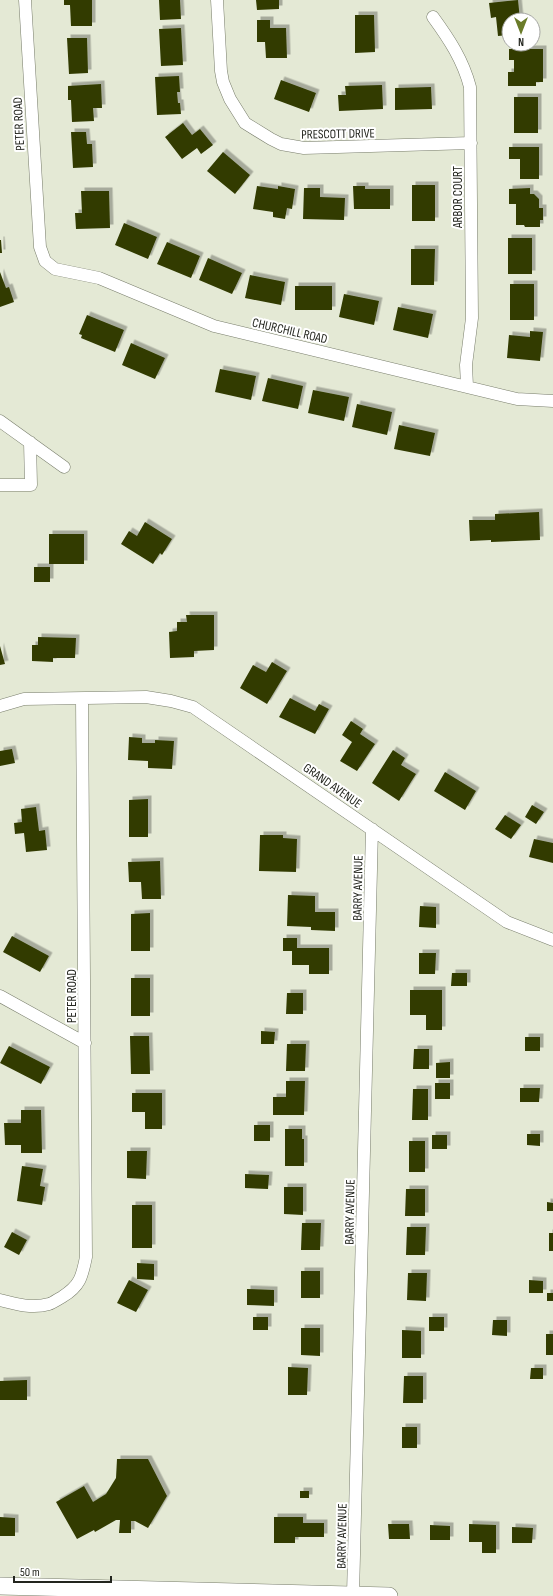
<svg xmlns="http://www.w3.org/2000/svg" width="553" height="1596" viewBox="0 0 553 1596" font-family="'Sofia Sans Condensed',sans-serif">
<defs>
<filter id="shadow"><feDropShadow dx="3.5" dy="-3.5" stdDeviation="0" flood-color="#0004"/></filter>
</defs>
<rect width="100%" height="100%" fill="#e4e9d5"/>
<path fill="#313b06" filter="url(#shadow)" d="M64,0H92V26H71L70,5H64Z
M159,0H180L181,19L160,20Z
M256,0H279V9L257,10Z
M518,0L520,20H509V35L498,36L496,17L491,18L489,3Z
M355,15H374L375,52L355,53Z
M257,20H270V28H286L287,58H266L265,42H257Z
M181,28L183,65L161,66L159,29Z
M67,38H87L88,73L69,74Z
M509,49H543V82H536V86H508V72H514V60H509Z
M179,76L180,92H177L178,103H180L181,114L157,115L155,77Z
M281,80L316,93L309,112L274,99Z
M101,84L102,108H93L94,121L72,122L71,100H68V86Z
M382,85L383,109L339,111L338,95H346L345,86Z
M431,87L432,109L395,110V88Z
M514,97H538V133H514Z
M183,123L192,135L200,129L213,145L201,154L197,148L182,159L165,137Z
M71,132H86L87,144H92L93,167L73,168Z
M509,147H539V179H520V159H509Z
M223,152L250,175L235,194L207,171Z
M412,185H435V221H412Z
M257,186L278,189V186L295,189L292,209L287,208L285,219L273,217V212L253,209Z
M353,186H365V189H390V209H354Z
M304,188H320V197L345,198L344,220L303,219Z
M530,188V194H534L539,199V208H543V220H540V227H525L524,225H516V204H509V189Z
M81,191H109L110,228L76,229L75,213H82Z
M124,223L157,237L148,259L115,245Z
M508,238H532V274H508Z
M0,240H1L2,253H0Z
M167,242L200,256L191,278L157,264Z
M411,249H435L434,285H411Z
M208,258L242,273L232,294L199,280Z
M0,272L6,288L9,287L14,302L0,307Z
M250,275L285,282L281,305L245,298Z
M510,284H534V320H510Z
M295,286H332V310H295Z
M344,294L379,301L374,325L339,317Z
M398,307L433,314L428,338L393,330Z
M87,315L124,330L115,352L81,338L82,335L79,334Z
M530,331L543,332L540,361L507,358L509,335L530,337Z
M131,343L165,358L155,379L122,365Z
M220,369L256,376L251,400L215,392Z
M268,378L303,386L298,409L262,401Z
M313,390L349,397L344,421L308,413Z
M357,404L392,412L387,435L352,427Z
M399,425L435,433L430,456L394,449Z
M539,512L540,540L491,542V540L470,541L469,520H495V514Z
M145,522L172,539L162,555L160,553L153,564L121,544L129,531L137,536Z
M49,534H84V564H49Z
M34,567H50V582H34Z
M186,615H214V650L194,651V657L170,658L169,632L177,631V622H187Z
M38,637L76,638L75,658H53V662L32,661V645H38Z
M0,646L5,664L0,665Z
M272,662L287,671L267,704L240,688L253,665L266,672Z
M290,698L315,711L319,704L329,709L315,734L279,717Z
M351,721L363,729L360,734L375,744L357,771L340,761L352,742L342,735Z
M129,737L142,738V743H155V740L174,741L172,769L148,768V761L128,760Z
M12,749L15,763L0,766V751Z
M393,750L405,758L401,765L416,774L399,801L372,783Z
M445,772L476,791L465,810L434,791Z
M148,799V837H129V800Z
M532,805L544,812L536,824L525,817Z
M36,807L39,831L45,830L47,850L26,852L24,833L15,834L14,823L22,822L21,809Z
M505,815L521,825L511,839L495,829Z
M260,835H283V838L297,839L296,872L259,871Z
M534,839L553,843V863L529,857Z
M160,861L161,899H142L141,882H129L128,862Z
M288,895L315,896V912H335V931L311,930V927L287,926Z
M420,906L436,907V928L419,927Z
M150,913V951H131V914Z
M12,936L49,956L40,972L3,952Z
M283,938H297V948H329V974H309V965H292V951H283Z
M419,953H436L435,974H419Z
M452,973H467V986H451Z
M131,978H150V1016H131Z
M410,990H442V1030H426V1015H410Z
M287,993H303V1014H286Z
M261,1031L275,1032L274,1044H261Z
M130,1036H149L150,1074H131Z
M525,1037H540V1051H525Z
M287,1044H306L305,1071H286Z
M9,1046L50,1067L41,1084L0,1063Z
M414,1049H429V1069H413Z
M450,1062V1078H436V1063Z
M286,1081H305L304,1115H273V1097H286Z
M435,1083H450V1099H435Z
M520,1088H540L539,1102H520Z
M413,1089H428V1120H412Z
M132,1093H162V1129H145V1112H132Z
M21,1110H41L42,1153H21V1145H5L4,1123H21Z
M254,1125H270V1141H254Z
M285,1129H302V1139H304V1166H285Z
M527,1134H540V1146L527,1145Z
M432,1135H447V1149H432Z
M409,1141H425V1172H409Z
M127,1151H147L146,1179L127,1178Z
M22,1166L43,1169L40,1186L45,1187L42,1205L17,1201Z
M245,1174L269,1175L268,1189L245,1188Z
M284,1187H303V1215L284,1214Z
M406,1189H425V1216H405Z
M547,1202L553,1203V1211H547Z
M132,1205H152V1248H132Z
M302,1223H321L320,1250H301Z
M407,1227H426L425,1255H406Z
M12,1232L27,1240L19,1255L4,1247Z
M549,1233H553V1251H549Z
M137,1263L154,1264V1280L137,1279Z
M301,1271H320V1298H301Z
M408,1273H427L426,1301L407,1300Z
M129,1280L148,1290L136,1312L117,1303Z
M529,1280L543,1281V1293H529Z
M247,1289L274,1290V1306L247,1305Z
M547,1293H553V1301H547Z
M253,1317H268V1330H253Z
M429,1317H444V1331H429Z
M493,1320H507V1336L492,1335Z
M301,1328H320V1356L301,1355Z
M402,1330L421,1331V1358H402Z
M546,1334H553V1355H546Z
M288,1367L308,1368L307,1395H288Z
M531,1368H543V1379H530Z
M404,1376H423V1403H403Z
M27,1380V1400H0V1381Z
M402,1427H417V1448H402Z
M117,1459H148L167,1496L148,1528L135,1521H131V1533H119L120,1520H116L95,1532L94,1530L77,1539L56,1502L84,1486L93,1502L106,1494L116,1478Z
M300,1491H309V1498H300Z
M0,1517L15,1518V1536H0Z
M274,1517H303V1523H324V1537H295V1543H274Z
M388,1524H409L410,1539H389Z
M469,1524L496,1525V1553H482V1542H469Z
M430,1525L450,1526V1540H430Z
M512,1527L533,1528L532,1543H512Z"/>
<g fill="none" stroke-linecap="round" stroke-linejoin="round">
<g stroke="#787d6b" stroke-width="13">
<path id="minor" d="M25,0L40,247L45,261L55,269L99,278L214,326L517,399L553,401
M217,0L221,71L223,82L230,99L245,123L271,139L281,144L304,148L471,143
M433,17C449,39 463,60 470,87L472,318L466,365L467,386
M0,421L64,467
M0,485H31L30,442
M0,706L24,699L146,697L171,701L193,707L507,922L553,940
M0,996L85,1043
M0,1300C15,1304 33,1309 49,1304C53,1303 58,1299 62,1297C80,1286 82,1277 86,1257L82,699
M353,1595L372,829"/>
</g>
<g stroke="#787d6b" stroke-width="18">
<path id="secondary" d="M0,1586L389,1596"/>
</g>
<use href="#minor" stroke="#fff" stroke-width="12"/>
<use href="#secondary" stroke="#fff" stroke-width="17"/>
</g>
<g text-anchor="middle" stroke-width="4" stroke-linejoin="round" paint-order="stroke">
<g font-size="13" fill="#23251e" stroke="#fff">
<text transform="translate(18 124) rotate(-93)" y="5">PETER ROAD</text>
<text transform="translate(338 133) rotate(-1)" y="5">PRESCOTT DRIVE</text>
<text transform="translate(457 197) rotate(-90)" y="5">ARBOR COURT</text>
<text transform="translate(290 330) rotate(13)" y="5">CHURCHILL ROAD</text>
<text transform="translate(333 785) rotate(35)" y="5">GRAND AVENUE</text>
<text transform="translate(357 888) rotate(-89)" y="5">BARRY AVENUE</text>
<text transform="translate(71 996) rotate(-90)" y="5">PETER ROAD</text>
<text transform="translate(349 1212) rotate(-89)" y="5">BARRY AVENUE</text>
<text transform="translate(341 1536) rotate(-89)" y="5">BARRY AVENUE</text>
</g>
</g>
<g transform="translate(521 32) rotate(180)"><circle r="19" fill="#ffffff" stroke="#a7a8a5"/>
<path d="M0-3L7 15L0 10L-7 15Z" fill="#6a7b29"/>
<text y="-6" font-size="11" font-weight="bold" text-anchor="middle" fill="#23251e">N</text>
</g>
<path d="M14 1576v6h97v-6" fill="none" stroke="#23251e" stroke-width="2"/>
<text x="20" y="1576" font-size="12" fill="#23251e" stroke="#ffffff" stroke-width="3" paint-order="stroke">50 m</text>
</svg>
